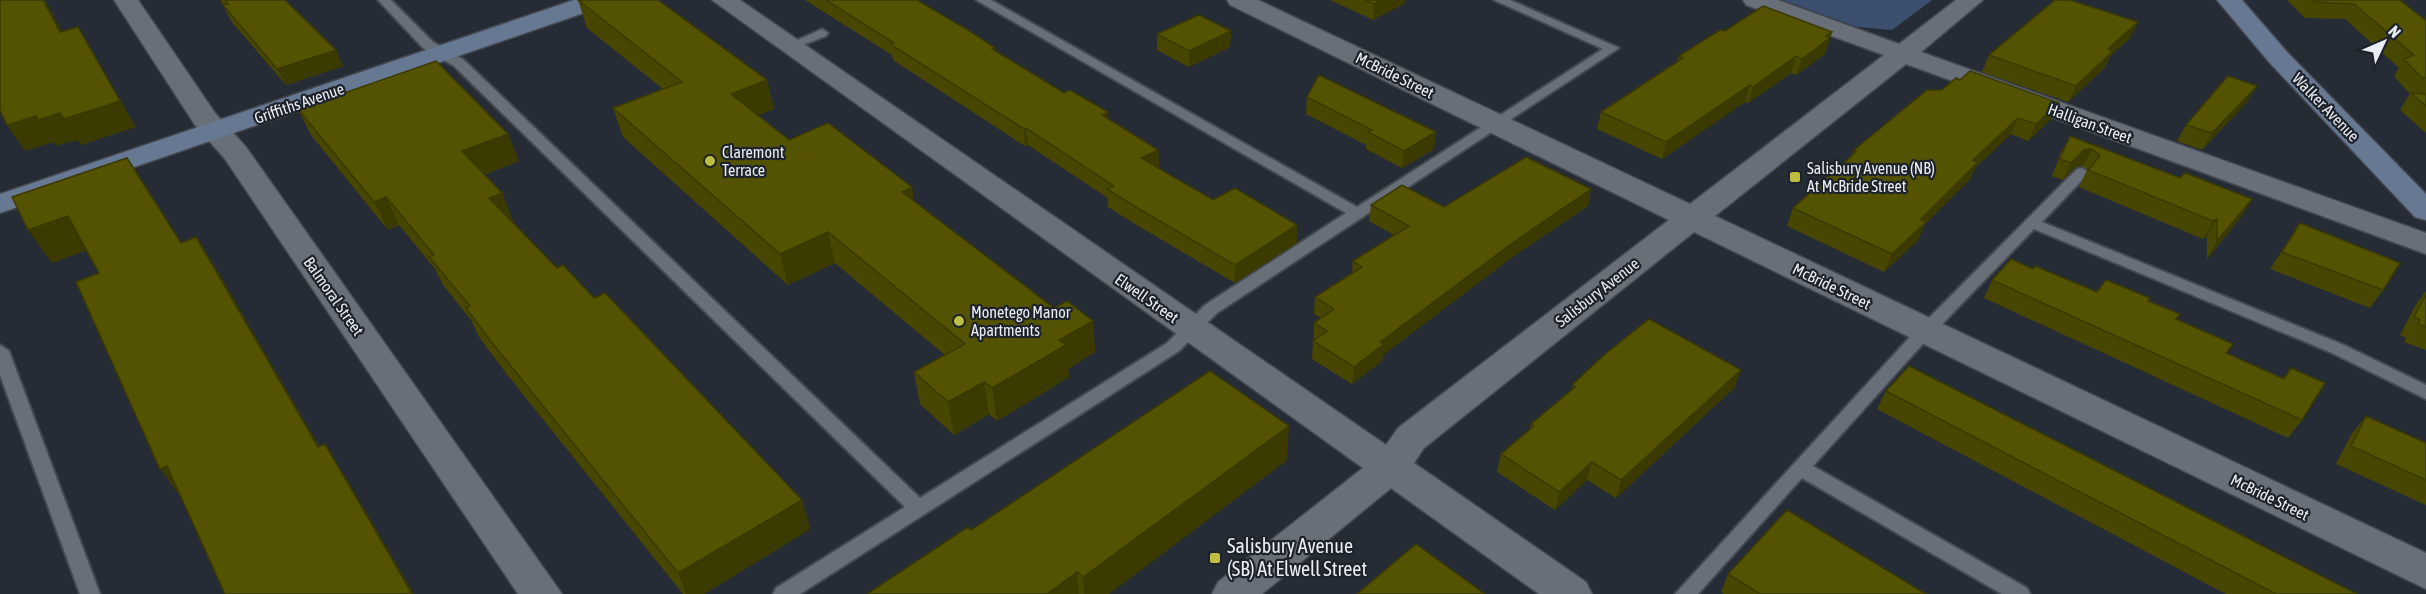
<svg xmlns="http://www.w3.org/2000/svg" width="2426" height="594" viewBox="0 0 2426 594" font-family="'Asap Condensed',sans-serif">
<rect width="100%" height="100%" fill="#262c35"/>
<path fill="#3c4f6f" d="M1783,0H1932L1892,30L1857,27Z"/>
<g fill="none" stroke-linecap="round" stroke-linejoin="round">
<g stroke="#444850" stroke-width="4">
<path id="lane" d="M378,0H391L433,42L464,60L920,498L1167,343L1205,305L1346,213L976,0H991L1357,207L1603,49L1494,0H1510L1619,48L1217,313L1179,351L800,594H773L776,588L905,507L454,66L423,48Z
M822,29L828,33L826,36L790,50L784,46Z
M2082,168L2089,172L2087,175L2042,222L2344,345L2426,385V399L2332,353L2034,229L1920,347L1813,466L2027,588L2030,594H2002L1802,478L1698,594H1675L1908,339L2077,169Z
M0,345L9,351L100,594H80L0,375Z"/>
</g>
<g stroke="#444850" stroke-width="3">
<path id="street" d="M114,0H138L215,113L246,147L562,594H518L225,159L195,125Z
M712,0H740L1386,445L1398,428L1669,220L1230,5L1227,0H1258L1690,204L1884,55L1746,5L1743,0H1778L1899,44L1956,0H1983L1921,52L2426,233V254L1906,64L1715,216L2426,553V589L1694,232L1424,448L1414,463L1586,582L1592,594H1539L1391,488L1262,594H1212L1218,582L1363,468Z"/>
</g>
<g stroke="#444850" stroke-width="3">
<path id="secondary" d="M574,0H610L607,5L0,213V194Z
M2217,0H2242L2287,52L2426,194V220L2415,217L2269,62Z"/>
</g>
<use href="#lane" fill="#686f79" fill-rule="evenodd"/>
<use href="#street" fill="#686f79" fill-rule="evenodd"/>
<use href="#secondary" fill="#677893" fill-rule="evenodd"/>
</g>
<path fill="#484702" d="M220,0H285L336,50L343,66L286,85L231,21L223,5H224Z
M578,0L767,80L774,109L758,115L789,140L914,201L1054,308L1093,321L1095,352L1068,369L1069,377L997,421L989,414L954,435L920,404L914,372L945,355L835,263L788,285L623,137L613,108L663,89L587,28Z
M805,0H917L995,48V50L1158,150L1159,167H1157L1213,200L1297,225V243L1235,283L1135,224L1108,207V198L1028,145L1025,146L893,60L892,55Z
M1330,0H1405V3L1373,20Z
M2287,0H2400L2426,21V133L2400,110L2410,94L2394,76L2399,68L2345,19L2305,18Z
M1231,31L1230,47L1189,67L1157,50V34Z
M1725,31L1832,32L1825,54L1796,75L1791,73L1748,103L1745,102L1662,159L1597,129L1601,112L1677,62L1679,56Z
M2130,38L2110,56L2105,67L2068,102L1982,72L1989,55Z
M1960,80L2059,103L2051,119L2028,141L2011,134L1975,168L1970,179L1925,224L1918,240L1884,272L1787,226L1793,208L1851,156L1854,150L1942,90Z
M1307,97L1434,149L1402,168L1366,149V145L1306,114Z
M2247,102L2202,150L2177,141L2186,125Z
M298,109L508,134L519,161L484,175L502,193L513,221H512L557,268L594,298L802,500L810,529L704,594H683L506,373L479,337L471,320L443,285L435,269L399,225L388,230L311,135Z
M2070,136L2180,178L2252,199L2242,216L2207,259V236L2203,239L2079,187L2087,170L2083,166L2075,167L2063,180L2052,176L2061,152Z
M1591,189L1588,206L1511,258L1383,355L1382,361L1352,384L1312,359L1313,341H1314V323L1321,318L1314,314L1315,297L1352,273L1353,261L1394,235L1369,221L1371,205L1444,207Z
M2300,223L2383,290L2370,308L2270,269Z
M2033,269L2097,292L2148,301L2227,353L2283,378L2291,368L2302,420L2288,438L1984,298L1992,280Z
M2426,291V350L2404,342L2406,338L2400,335L2416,304Z
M1741,370L1734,388L1616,498L1587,480L1555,510L1497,472L1501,454L1530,430L1531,424L1572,390L1573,384Z
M1886,391L2357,594H2226L1877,409Z
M2366,416L2426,443V505L2336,464L2351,435Z
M1287,460L1109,594H867L971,530Z
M1728,574L1926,594H1724L1721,592Z"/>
<path fill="#3b3a01" d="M43,0H45L76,57L60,32Z
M1382,0H1405V3L1373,20L1374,4Z
M2138,22L2130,38L2110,56L2105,67L2068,102L2076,86L2108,49Z
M78,27L93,52L136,127L81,145L77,140L56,146L53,142L25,151L7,125Z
M1231,31L1230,47L1189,67V51Z
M1832,32L1825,54L1796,75L1802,59Z
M336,50L343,66L286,85L277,69Z
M1796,56L1791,73L1748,103L1753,87Z
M767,80L774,109L739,123L731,94Z
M1750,85L1745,102L1662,159L1666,142Z
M2257,86L2247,102L2202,150L2212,133Z
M2059,103L2051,119L2028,141L2036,124Z
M1108,112L1109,129L1102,115Z
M2018,118L2011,134L1975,168L1970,179L1925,224L1918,240L1884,272L1892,254L1920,220L1973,160Z
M1026,128L1028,145L1025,146L1024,129Z
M1436,132L1434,149L1402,168L1404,151Z
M508,134L519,161L474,179L462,151Z
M2092,149L2083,166L2075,167L2063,180L2071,163L2084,150Z
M1158,150L1159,167L1142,175L1141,158Z
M912,187L917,218L902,192Z
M1591,189L1588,206L1511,258L1383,355L1382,361L1352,384L1354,367L1380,342L1515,241Z
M502,193L513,221L501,226L489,198Z
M386,197L399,225L388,230L374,202Z
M2252,199L2242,216L2207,259L2217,241Z
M68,216L91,249L52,263L28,230Z
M2217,219L2207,236L2203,239L2213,221Z
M1297,225V243L1235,283V265Z
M828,232L835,263L788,285L780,254Z
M196,237L217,270L339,481L318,447Z
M1093,321L1095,352L1068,369L1069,377L997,421L992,388L1059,340Z
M1741,370L1734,388L1616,498L1621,480Z
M984,382L989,414L954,435L948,402Z
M1289,426L1287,460L1109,594H1084L1083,577Z
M325,444L346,478L414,594H412Z
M1592,462L1587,480L1555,510L1559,492Z
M167,466L185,503L160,469Z
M802,500L810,529L704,594H686L678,573Z
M1077,572L1079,594H1047Z"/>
<path fill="#545302" stroke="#3b3a01" stroke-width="1.5" d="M0,0H43L60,32L78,27L120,101L64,119L60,113L38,120L36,116L7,125L0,110Z
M225,0H285L336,50L277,69L223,5L228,4Z
M578,0H658L767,80L731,94L789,140L828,123L912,187L902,192L1054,308L1067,301L1093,321L1059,340L1066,345L992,388L984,382L948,402L914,372L965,344L828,232L780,254L613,108L682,82Z
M826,0H917L971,32L995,48L992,49L1064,93L1070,90L1108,112L1102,115L1158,150L1141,158L1213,200L1235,188L1297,225L1235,265L1134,206L1107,189L1114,186L1026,128L1024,129L890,44L894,43Z
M1365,0H1382L1374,4Z
M2055,0H2070L2138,22L2108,49L2113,51L2076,86L1989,55Z
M2312,0H2400L2426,21V78H2422L2404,59L2414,55L2354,4L2314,2Z
M1763,6L1832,32L1826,36L1830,38L1802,59L1796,56L1753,87L1750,85L1666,142L1601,112L1683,58L1679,56L1720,30L1725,31Z
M1199,15L1231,31L1189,51L1157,34Z
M436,61L508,134L462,151L502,193L489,198L557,268L563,265L594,298L605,293L802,500L678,573L493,344L466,308L470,306L429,257L434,255L386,197L374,202L298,109Z
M1970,71L2059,103L2036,124L2018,118L1973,160L1978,162L1920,220L1926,222L1892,254L1793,208L1854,154L1856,151L1854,150L1927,90H1942L1956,78L1960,80Z
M1319,75L1436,132L1404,151L1368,132L1372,130L1307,97Z
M2228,76L2257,86L2212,133L2186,125Z
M2411,93L2426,94V106Z
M2070,136L2180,178L2185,173L2252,199L2217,241V219L2213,221L2088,170L2100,156L2092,149L2084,150L2071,163L2060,159Z
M1526,157L1591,189L1515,241L1380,342L1384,344L1354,367L1313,341L1327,331L1314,323L1334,309L1315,297L1362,267L1353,261L1409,226L1371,205L1402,185L1444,207Z
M127,158L181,243L196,237L318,447L325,444L412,594H225L167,466L160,469L76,282L99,273L68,216L28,230L12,197Z
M2300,223L2400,263L2383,290L2282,252Z
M2011,259L2033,269L2035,266L2097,292L2106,280L2150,298L2148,301L2180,314L2176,319L2233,344L2226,353L2284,379L2291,368L2325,383L2302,420L1992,280Z
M2426,294V327L2418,324L2420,320L2414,317Z
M1649,319L1741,370L1621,480L1592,462L1559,492L1501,454L1534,426L1531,424L1575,387L1573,384L1603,356Z
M1909,366L2357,594H2276L1886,391Z
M1210,371L1289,426L1083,577L1077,572L1047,594H867L968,527L971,530Z
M2366,416L2426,443V480L2351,446Z
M1787,510L1926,594H1760L1728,574Z
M1416,544L1485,594H1357Z"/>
<g fill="#bebe42" stroke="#1d222b" stroke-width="2">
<circle cx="710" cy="161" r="6"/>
<rect x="1789" y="171" width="12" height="12" rx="3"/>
<circle cx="959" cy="321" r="6"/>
<rect x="1209" y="552" width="12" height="12" rx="3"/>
</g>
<g text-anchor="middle" stroke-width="4.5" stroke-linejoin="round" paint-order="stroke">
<g font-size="16" fill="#eaedf3" stroke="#1d222b">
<text transform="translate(1395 75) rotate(26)" y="6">McBride Street</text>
<text transform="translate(299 103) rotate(-19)" y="6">Griffiths Avenue</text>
<text transform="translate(2326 107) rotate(46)" y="6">Walker Avenue</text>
<text transform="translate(2090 123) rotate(20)" y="6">Halligan Street</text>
<text transform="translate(1832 286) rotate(26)" y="6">McBride Street</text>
<text transform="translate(1597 292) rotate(-38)" y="6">Salisbury Avenue</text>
<text transform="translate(334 296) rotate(55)" y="6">Balmoral Street</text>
<text transform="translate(1147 298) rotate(35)" y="6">Elwell Street</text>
<text transform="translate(2270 497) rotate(26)" y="6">McBride Street</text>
</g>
<g font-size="16" fill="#eaedf3" stroke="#1d222b" text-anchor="start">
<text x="722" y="158">Claremont<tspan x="722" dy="18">Terrace</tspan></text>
<text x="1807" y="174">Salisbury Avenue (NB)<tspan x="1807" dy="18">At McBride Street</tspan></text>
<text x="971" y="318">Monetego Manor<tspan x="971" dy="18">Apartments</tspan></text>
</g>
<g font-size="20" fill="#eaedf3" stroke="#1d222b" text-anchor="start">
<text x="1227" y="553">Salisbury Avenue<tspan x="1227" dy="23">(SB) At Elwell Street</tspan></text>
</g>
</g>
<g transform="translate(2384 42) rotate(46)" stroke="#1d222b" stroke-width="4.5" paint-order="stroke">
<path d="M0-4.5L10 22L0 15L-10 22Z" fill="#eaedf3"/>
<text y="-9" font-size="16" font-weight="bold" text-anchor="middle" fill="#eaedf3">N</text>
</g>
</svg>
